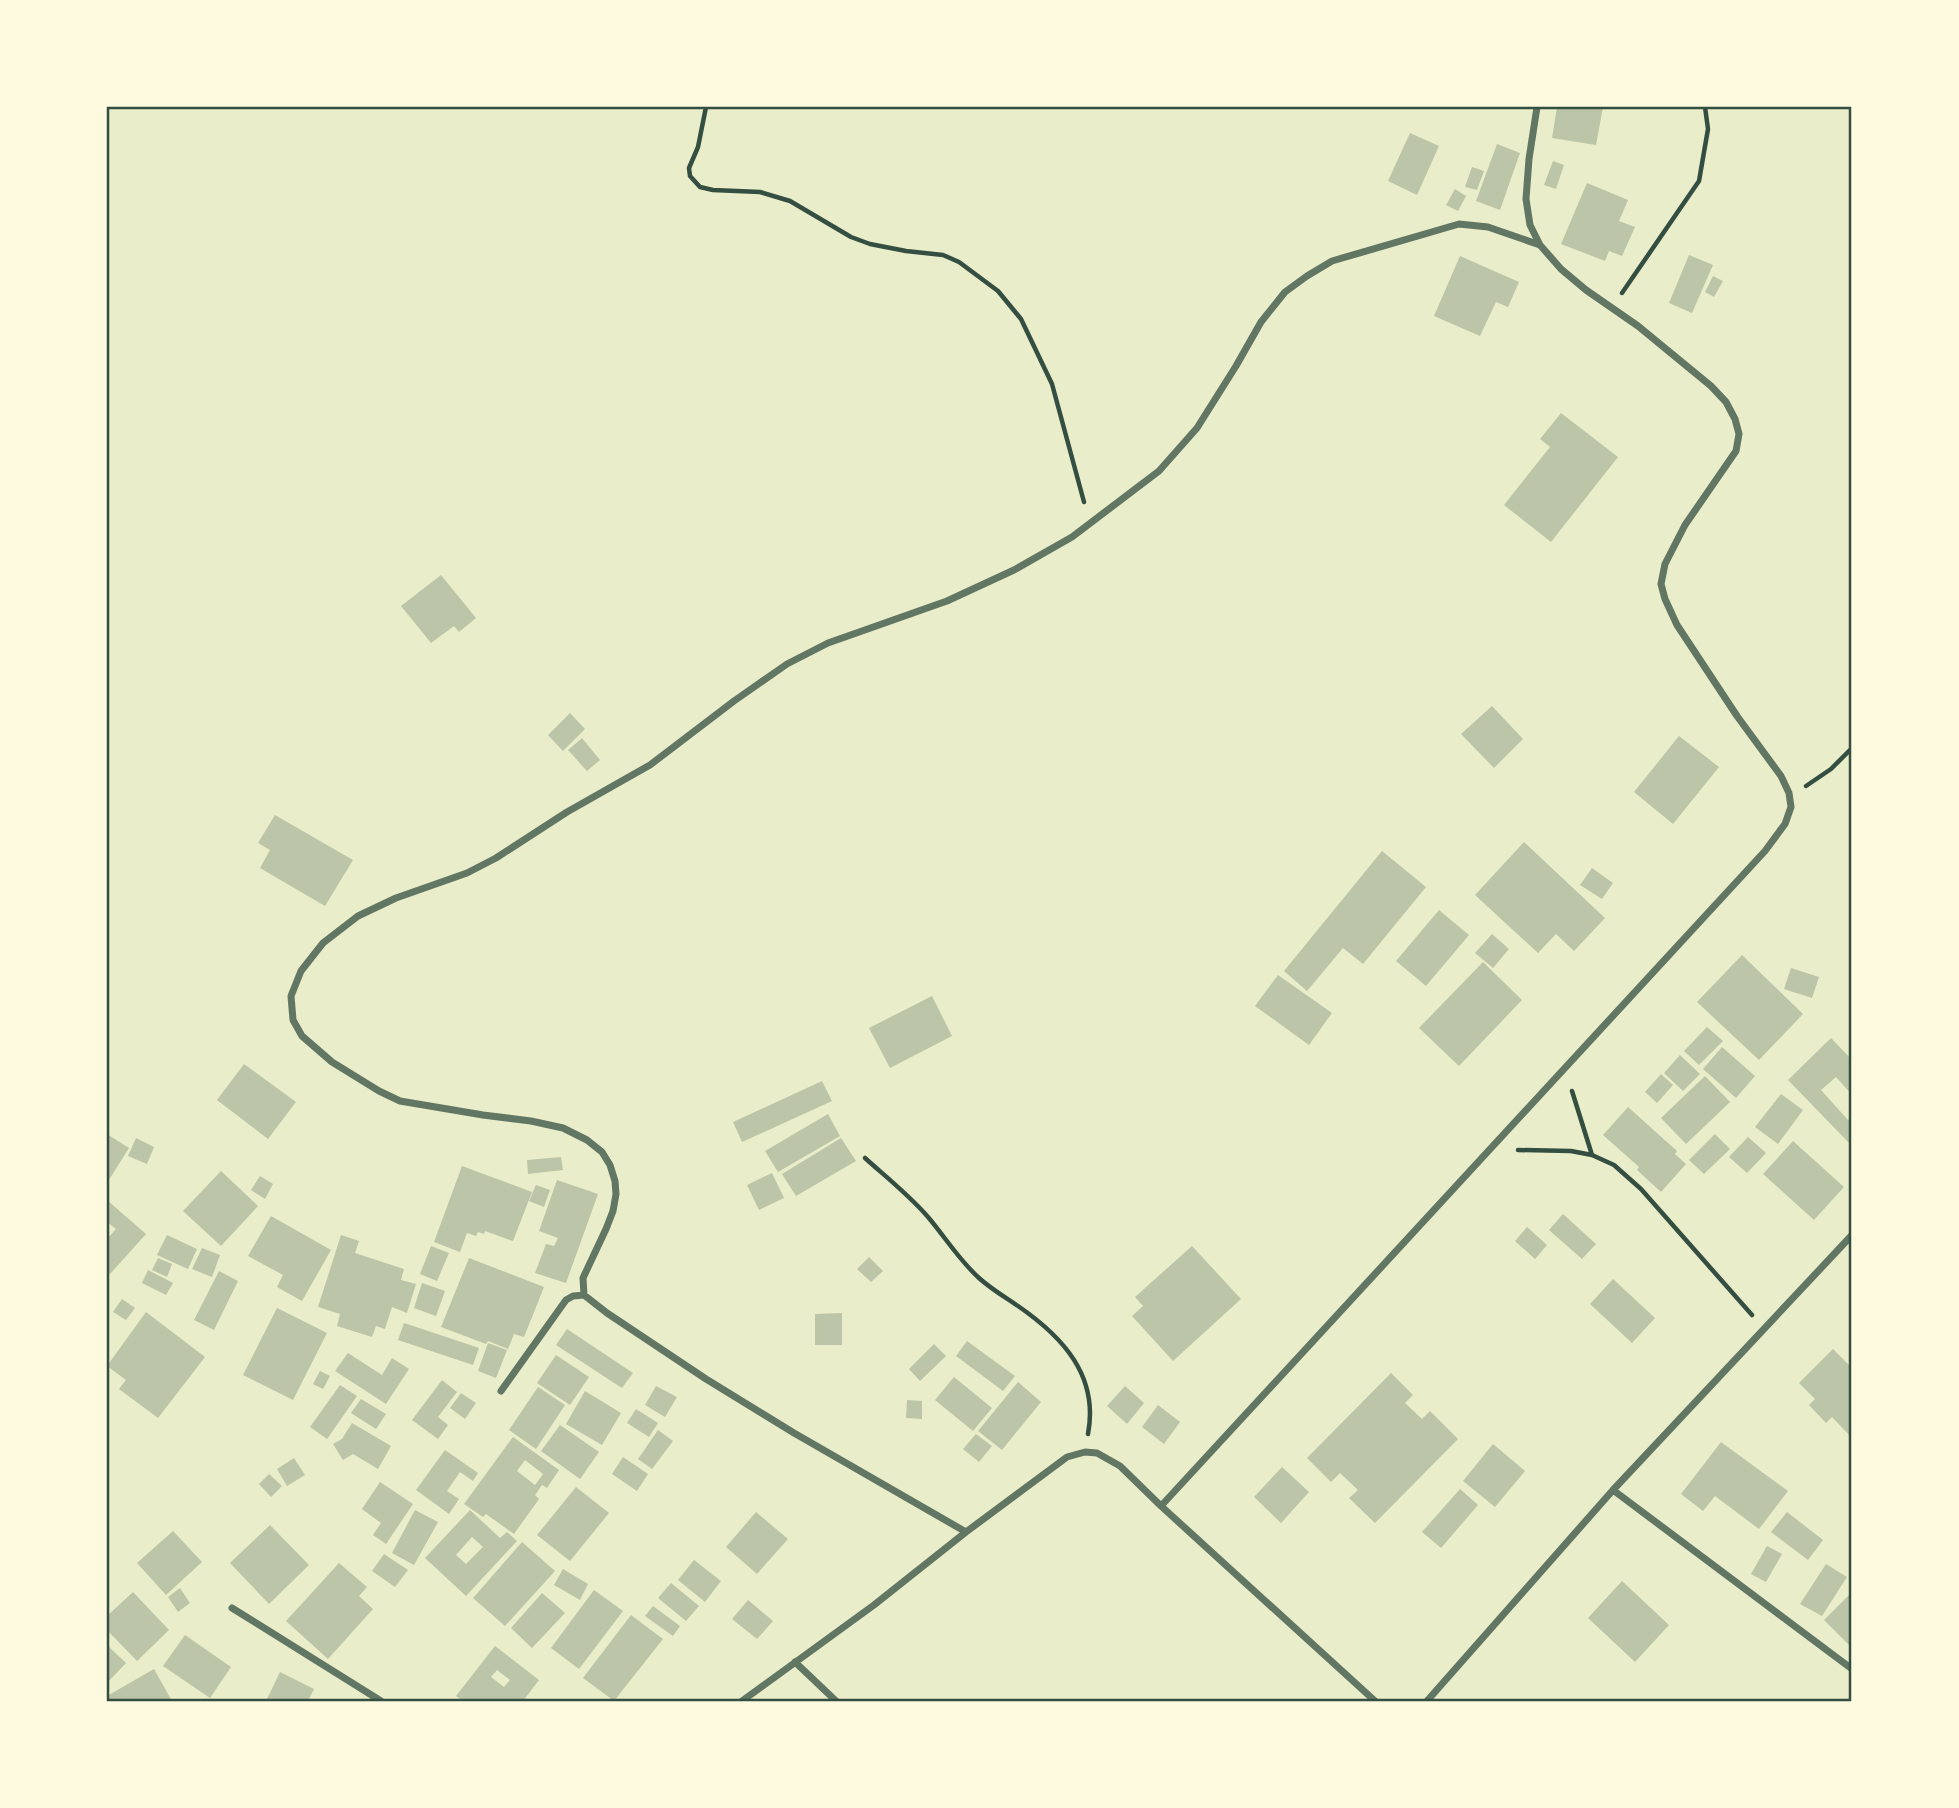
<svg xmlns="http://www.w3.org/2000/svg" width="1959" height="1808" viewBox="0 0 1959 1808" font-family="'DM Sans',sans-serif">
<rect width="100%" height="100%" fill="#e9edc9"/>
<path fill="#bcc5a7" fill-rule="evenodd" d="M1557,107H1603L1596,145L1552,138Z
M1410,133L1439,146L1417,195L1388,181Z
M1497,144L1520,153L1500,210L1476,201Z
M1553,161L1564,165L1556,189L1544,185Z
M1472,167L1484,171L1477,190L1465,187Z
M1587,183L1628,200L1619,221L1635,227L1622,256L1609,251L1605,261L1561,244Z
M1455,189L1466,196L1458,211L1446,205Z
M1689,255L1713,265L1692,313L1669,303Z
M1460,256L1519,282L1508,307L1496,302L1480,336L1434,316Z
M1713,276L1723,281L1714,297L1705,292Z
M1561,413L1618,457L1551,542L1504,505L1550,447L1540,439Z
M441,575L476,618L459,632L454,626L431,643L401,606Z
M1492,706L1523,739L1494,768L1461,734Z
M570,713L585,729L563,751L548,735Z
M1679,736L1719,767L1673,824L1634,792Z
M582,738L600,760L587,771L568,750Z
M275,815L353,860L325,906L260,868L270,850L258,843Z
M1524,842L1605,918L1574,951L1556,934L1538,953L1475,895Z
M1382,851L1426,887L1363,964L1343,948L1307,991L1284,971Z
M1592,868L1613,883L1602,899L1580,885Z
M1439,910L1469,935L1426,986L1396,961Z
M1492,934L1509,949L1493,968L1475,953Z
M1742,955L1803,1014L1759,1060L1697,1002Z
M1483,962L1522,1000L1459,1066L1419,1028Z
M1791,968L1819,977L1812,998L1784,989Z
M1278,975L1332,1013L1309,1045L1255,1006Z
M932,996L952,1036L890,1068L869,1028Z
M1707,1027L1723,1041L1699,1065L1684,1051Z
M1831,1038L1852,1060V1095L1836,1077L1821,1090L1848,1120L1852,1117V1146L1788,1080Z
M1722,1047L1755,1076L1736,1098L1703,1069Z
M1680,1055L1700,1074L1683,1091L1664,1073Z
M244,1064L296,1102L268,1139L217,1100Z
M1661,1074L1673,1085L1657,1103L1645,1092Z
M1705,1076L1730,1102L1686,1144L1661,1118Z
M822,1081L832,1101L742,1142L733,1122Z
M1781,1094L1803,1110L1778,1144L1755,1127Z
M1628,1107L1677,1151L1675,1154L1686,1164L1661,1192L1637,1170L1639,1167L1603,1135Z
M828,1114L840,1136L778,1172L765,1151Z
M107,1134L129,1148L107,1183Z
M1715,1134L1730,1149L1704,1174L1689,1160Z
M1748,1137L1766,1153L1747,1173L1729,1157Z
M136,1138L154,1147L147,1164L128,1156Z
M841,1138L856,1161L796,1196L782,1174Z
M1793,1141L1844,1187L1814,1220L1763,1174Z
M561,1157L563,1170L528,1174L527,1160Z
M462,1166L532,1192L513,1241L485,1231L484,1234L478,1232L476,1236L467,1233L460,1252L434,1242Z
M221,1171L258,1206L221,1246L183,1211Z
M772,1173L784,1198L759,1210L747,1185Z
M260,1176L273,1184L265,1199L251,1190Z
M557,1180L598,1194L566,1283L535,1273L546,1244L554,1246L558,1238L539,1231Z
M536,1185L550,1190L544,1207L529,1201Z
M107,1200L146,1234L110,1274L107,1271V1239L116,1229L107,1222Z
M1563,1214L1596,1244L1582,1259L1549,1230Z
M271,1216L331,1250L302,1301L277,1287L283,1275L248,1256Z
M1527,1227L1547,1245L1535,1259L1515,1241Z
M167,1235L197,1249L188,1269L157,1255Z
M341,1235L359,1241L355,1253L404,1269L401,1280L416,1284L407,1313L392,1307L385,1329L376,1326L372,1337L337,1326L340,1314L318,1307Z
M431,1246L449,1253L437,1281L420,1274Z
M1192,1246L1241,1299L1173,1361L1132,1316L1143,1306L1135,1297Z
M202,1248L220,1255L212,1277L192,1269Z
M869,1257L883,1271L871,1282L857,1269Z
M158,1258L172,1264L167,1277L152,1270Z
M469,1258L544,1287L524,1337L514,1334L508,1349L488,1341L486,1344L441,1327Z
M148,1270L173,1283L166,1295L142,1283Z
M219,1271L238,1281L214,1330L194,1320Z
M1613,1279L1655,1318L1632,1343L1590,1304Z
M422,1283L445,1291L436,1316L414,1308Z
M122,1299L135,1308L126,1320L113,1312Z
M277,1308L327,1333L293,1400L243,1375Z
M146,1312L205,1357L158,1418L119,1389L126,1380L107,1366Z
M842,1313V1345H815V1314Z
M404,1323L479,1348L473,1365L398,1340Z
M567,1329L633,1373L622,1388L556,1345Z
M967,1341L1015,1376L1003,1391L956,1356Z
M488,1343L507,1350L496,1378L478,1371Z
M934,1344L946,1356L920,1381L909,1369Z
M1833,1349L1852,1368V1438L1832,1417L1826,1423L1809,1405L1815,1399L1799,1383Z
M348,1353L382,1375L392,1358L409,1369L386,1404L335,1371Z
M556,1355L589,1377L570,1405L537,1383Z
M320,1371L330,1376L323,1389L313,1384Z
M1391,1373L1413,1395L1405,1403L1422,1419L1430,1411L1458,1439L1375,1523L1349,1498L1358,1490L1340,1473L1331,1482L1307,1458Z
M954,1377L992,1408L973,1431L935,1400Z
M442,1380L457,1392L438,1417L448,1425L438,1439L412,1420Z
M1018,1382L1041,1402L1002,1450L978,1431Z
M340,1385L357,1396L327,1439L310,1427Z
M656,1386L677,1397L665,1417L645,1405Z
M1125,1386L1144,1403L1127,1424L1107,1406Z
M538,1387L565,1405L536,1449L509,1430Z
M585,1391L621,1413L602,1445L566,1424Z
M461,1393L476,1403L465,1419L450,1408Z
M361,1399L386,1414L376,1429L351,1413Z
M907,1400L922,1401V1419L906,1418Z
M1158,1405L1180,1422L1164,1444L1142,1427Z
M636,1409L658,1423L649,1437L627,1423Z
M352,1423L391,1446L378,1469L353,1454L343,1460L333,1444L342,1439Z
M560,1425L599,1452L580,1479L541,1451Z
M658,1430L673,1441L652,1469L638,1459Z
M976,1434L992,1446L979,1462L963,1449Z
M513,1437L559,1470L547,1488L542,1485L535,1495L539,1499L514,1534L486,1514L483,1517L464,1504ZM525,1460L543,1474L535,1485L517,1471Z
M1721,1442L1788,1491L1759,1529L1715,1496L1703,1511L1681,1494Z
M1493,1444L1525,1471L1495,1507L1463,1481Z
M445,1450L478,1473L473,1481L460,1472L447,1491L459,1499L449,1514L416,1490Z
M623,1457L648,1474L637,1491L612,1474Z
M294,1458L305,1475L287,1486L277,1469Z
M1282,1467L1309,1492L1281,1523L1254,1497Z
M269,1474L282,1486L271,1497L259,1484Z
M380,1482L413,1504L386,1544L373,1535L381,1523L362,1509Z
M576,1487L609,1513L570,1561L537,1535Z
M1460,1489L1478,1505L1441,1548L1422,1532Z
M415,1510L438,1522L414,1565L392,1553Z
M470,1510L500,1538L507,1532L517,1541L466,1596L425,1558ZM472,1537L483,1547L466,1564L456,1555Z
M756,1512L788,1539L757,1574L726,1547Z
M1787,1512L1823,1540L1808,1560L1771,1532Z
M270,1525L309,1565L269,1604L230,1563Z
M173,1531L202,1562L166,1595L137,1563Z
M522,1542L555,1571L505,1626L473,1598Z
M1767,1546L1782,1554L1766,1582L1751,1574Z
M384,1554L408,1570L395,1587L372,1571Z
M694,1560L721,1581L705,1602L678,1580Z
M339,1563L367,1587L359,1596L373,1609L328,1659L286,1621Z
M1826,1564L1847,1577L1822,1616L1800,1604Z
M563,1569L588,1584L580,1600L554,1585Z
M1622,1581L1669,1625L1635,1662L1588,1618Z
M671,1583L699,1606L686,1621L658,1598Z
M180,1588L190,1603L178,1612L168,1597Z
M594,1590L623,1611L579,1669L551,1648Z
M133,1592L169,1630L137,1661L107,1630V1616Z
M1852,1592V1648L1824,1620Z
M542,1593L565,1613L532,1648L511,1628Z
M748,1600L773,1621L757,1639L732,1619Z
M653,1606L680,1626L673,1636L645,1616Z
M631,1615L663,1639L614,1701L583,1678Z
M185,1635L231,1667L210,1698L163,1666Z
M107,1645L126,1663L107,1683Z
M495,1646L539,1680L523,1701H463L456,1696ZM497,1670L510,1680L504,1687L491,1677Z
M154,1669L172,1701H107V1696Z
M280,1672L314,1689L308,1701H266Z"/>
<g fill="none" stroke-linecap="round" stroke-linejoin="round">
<path stroke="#344e41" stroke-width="4.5" d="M706,107L698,147L689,168L690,176L700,187L713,190L760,192L790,201L851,237L870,244L906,251L943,255L959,262L998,291L1021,319L1052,384L1084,502
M1622,293L1699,181L1708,129L1705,107
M1806,786L1831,769L1852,748
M1572,1091L1592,1155
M1518,1150L1571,1151L1592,1155L1614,1165L1641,1189L1752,1315
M865,1158C886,1177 909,1195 928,1217C945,1237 959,1260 979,1278C991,1289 1005,1297 1018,1306C1063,1337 1099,1376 1088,1434"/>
<path stroke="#617663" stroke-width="7" d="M584,1295L583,1278L606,1229L613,1211L616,1194L615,1181L610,1165L602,1152L587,1140L563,1128L531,1121L483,1115L400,1101L379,1091L332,1062L302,1036L293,1020L291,996L301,971L323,943L358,916L396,898L467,873L496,858L567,812L650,765L734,701L787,664L828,643L947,601L1014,570L1072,537L1159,471L1197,428L1236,366L1261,322L1285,292L1307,276L1332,261L1459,224L1488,227L1540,245
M501,1391L566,1300L573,1296L584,1295L607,1313L706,1379L794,1433L966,1532
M1613,1490L1852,1669
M1161,1506L1765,851L1785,824L1791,807L1789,793L1781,776L1737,716L1677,625L1665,599L1661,584L1665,564L1685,525L1736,451L1739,434L1735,419L1726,402L1711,386L1638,326L1586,290L1561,269L1540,245L1530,225L1526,199L1529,159L1537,107
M232,1608L381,1701
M795,1662L836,1701
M742,1701L874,1605L966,1532L1067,1457L1085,1452L1097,1453L1120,1466L1161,1506L1375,1701
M1427,1701L1613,1490L1852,1235"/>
</g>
<rect width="1959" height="1808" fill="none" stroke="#fefae0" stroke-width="217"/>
<rect x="108" y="108" width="1742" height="1592" fill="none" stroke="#344e41" stroke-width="2.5"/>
</svg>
